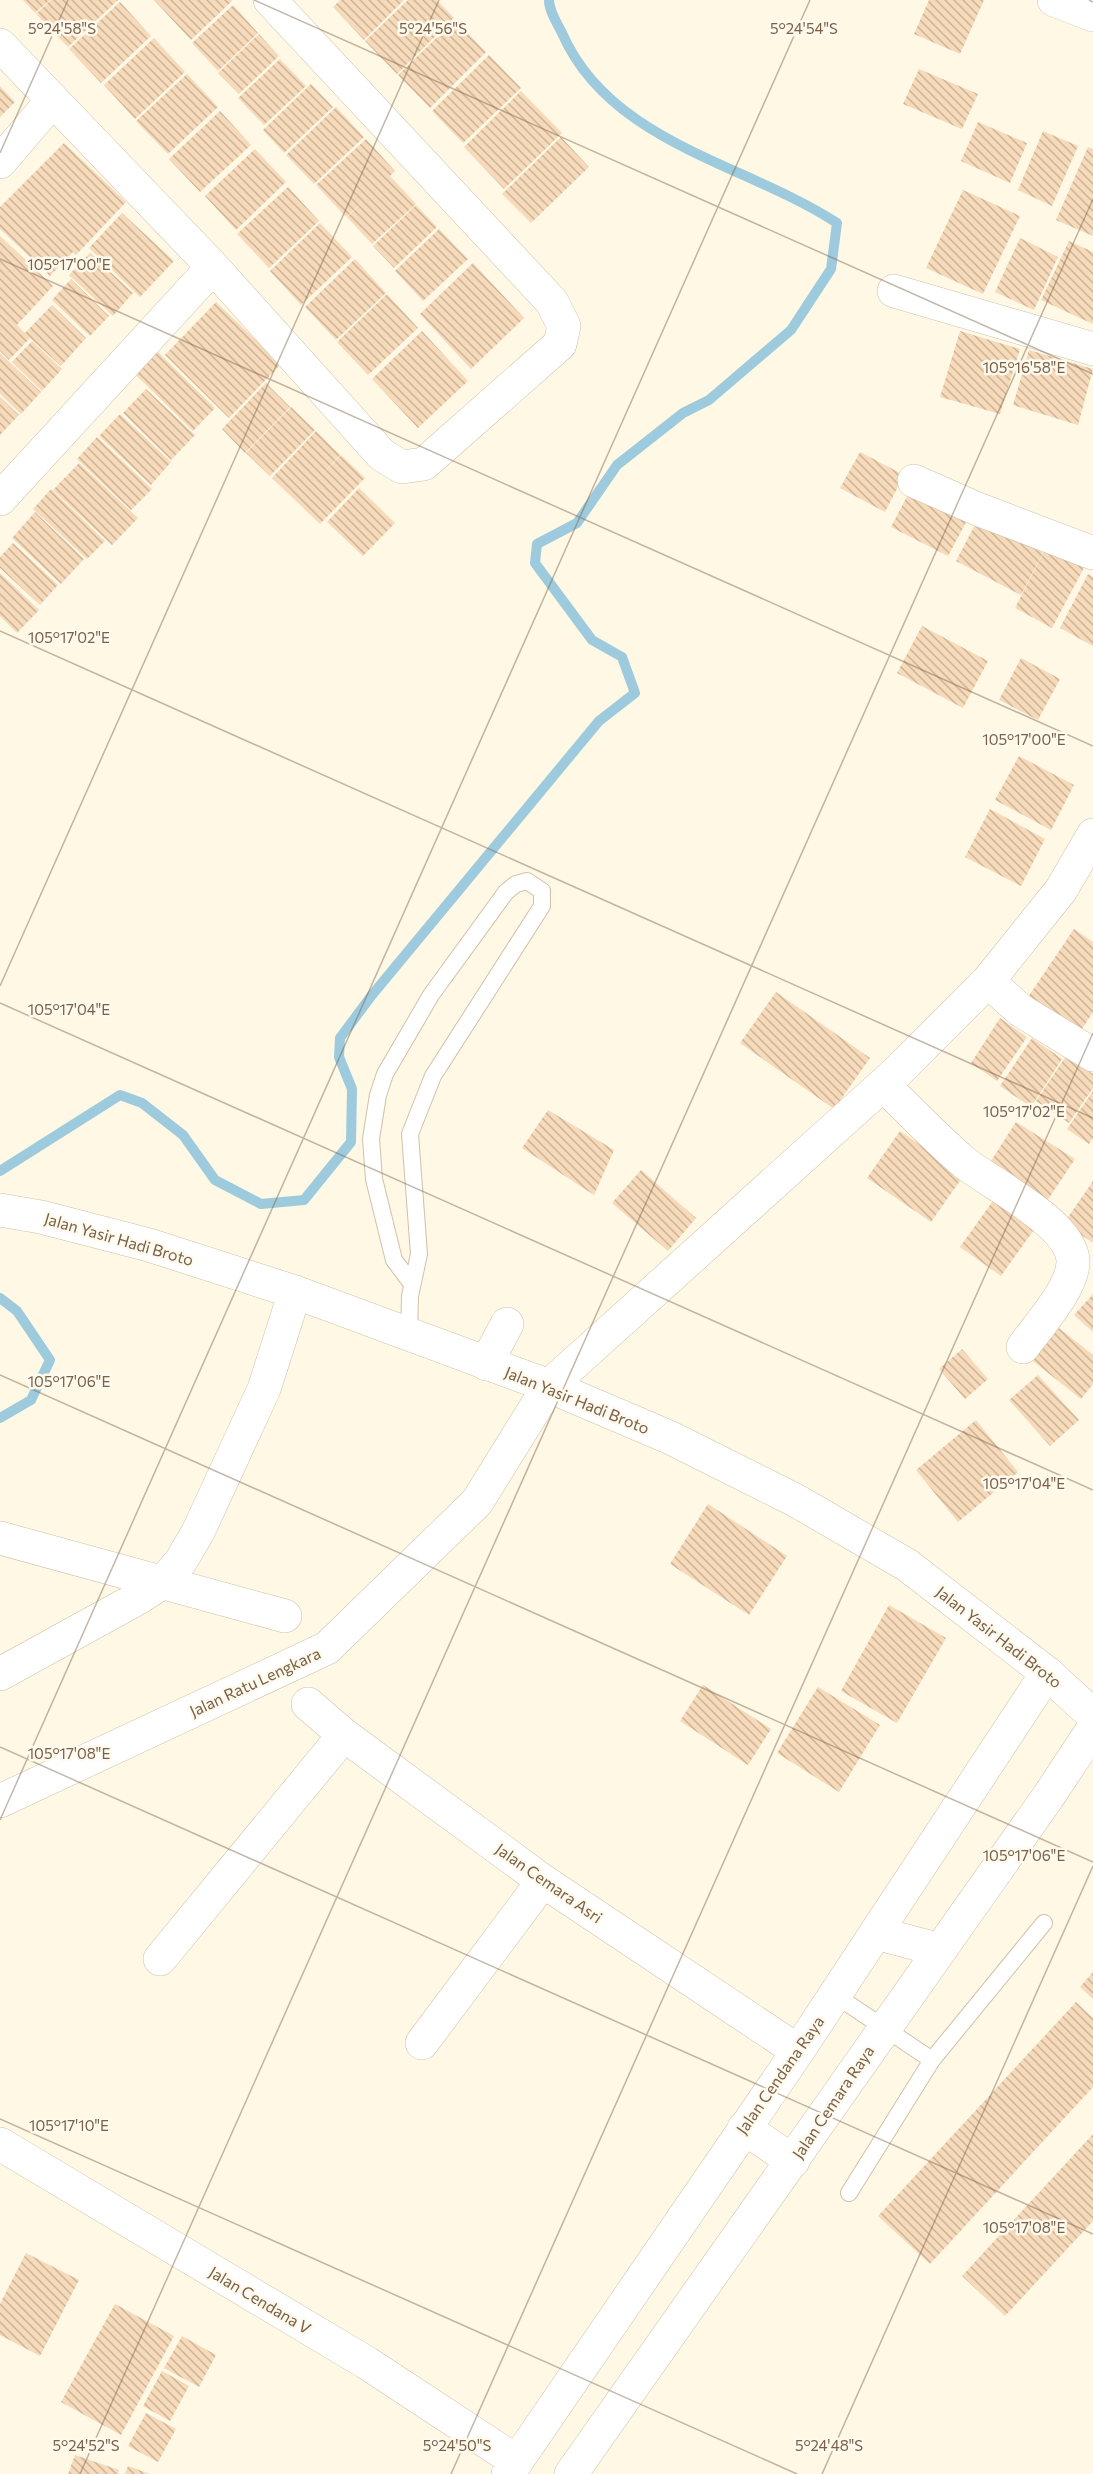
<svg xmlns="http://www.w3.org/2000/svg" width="1093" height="2474" viewBox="0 0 1093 2474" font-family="Commissioner,sans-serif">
<defs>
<pattern id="building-back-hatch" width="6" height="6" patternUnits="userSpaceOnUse" patternTransform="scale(1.5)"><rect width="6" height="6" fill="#f6daba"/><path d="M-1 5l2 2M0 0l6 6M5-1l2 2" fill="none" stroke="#ccb499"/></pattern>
</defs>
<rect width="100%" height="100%" fill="#fef8e5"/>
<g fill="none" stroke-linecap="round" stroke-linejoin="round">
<path stroke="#9dcbdd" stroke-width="10" d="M0,1171L120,1095L142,1103L183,1135L215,1180L261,1204L304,1200L351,1142L352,1089L339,1057L340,1038L372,995L599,721L635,693L622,657L592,640L535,563L537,544L577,523L617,465L683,413L709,400L791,330L831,269L837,223C745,163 610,143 562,33C557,23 549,11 549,0
M0,1298L17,1311L50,1360L31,1400L0,1418"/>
</g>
<path fill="url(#building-back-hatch)" d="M23,0H50L35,13Z
M51,0H118L68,47L36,14Z
M154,0H231L232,1L191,40Z
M340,0H404L364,40L333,7Z
M408,0H437L454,18L397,74L365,41Z
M929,0H984L960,54L914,34Z
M120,2L151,36L101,83L69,49Z
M233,5L258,33L218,71L192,43Z
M455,20L486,52L430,108L398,75Z
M259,34L279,56L239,94L218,73Z
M154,38L185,72L135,119L104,85Z
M489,55L521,88L463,143L432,111Z
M280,59L306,86L264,125L238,98Z
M919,69L978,94L962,129L903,104Z
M187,74L218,107L168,154L136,121Z
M311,84L333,107L284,153L263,130Z
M0,86L15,102L0,117Z
M521,91L562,133L504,189L464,147Z
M336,107L364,137L314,184L286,155Z
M220,111L251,145L200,192L169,159Z
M978,122L1027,143L1010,183L961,161Z
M1043,131L1078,146L1052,206L1018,190Z
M561,137L589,167L531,223L502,194Z
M366,139L395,171L390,176L416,204L372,244L347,217L365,200L346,217L316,185Z
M64,143L126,202L76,255L73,252L50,276L0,229V207Z
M1088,147L1093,149V236L1056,220Z
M255,149L286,182L236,230L205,196Z
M288,187L319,221L269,268L237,234Z
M963,190L1020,216L983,294L926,268Z
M416,205L437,227L394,268L373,246Z
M122,213L174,261L140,297L89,248Z
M320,223L352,257L301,305L270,271Z
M439,229L468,259L423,301L395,271Z
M0,236L53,286L17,325L25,333L52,305L86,338L61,366L30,338L9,360L0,351Z
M1020,238L1058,257L1034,310L995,292Z
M1069,241L1093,252V324L1041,300Z
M90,253L133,293L113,316L69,275Z
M355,259L386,293L336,340L305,307Z
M473,263L524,318L471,369L420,314Z
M71,279L109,316L90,336L52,300Z
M387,294L418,328L368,375L337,342Z
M216,302L281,364L229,418L165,355Z
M422,331L468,381L418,428L372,379Z
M960,331L1020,349L1000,414L940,397Z
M32,341L62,369L42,391L12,362Z
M154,348L215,408L193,431L132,371Z
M1029,350L1093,369L1078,425L1013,405Z
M0,353L41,392L21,414L0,394Z
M266,383L290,407L245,453L222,429Z
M146,389L195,435L171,460L123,413Z
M0,397L19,415L0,435Z
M291,407L315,430L270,476L246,453Z
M120,414L171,462L151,485L99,436Z
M316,431L340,455L317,480L341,455L365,478L320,524L272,478Z
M97,437L152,489L131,510L77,459Z
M860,452L904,475L885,512L840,488Z
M79,463L138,518L112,545L53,490Z
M914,483L971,513L948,556L891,527Z
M359,488L395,523L363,556L327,522Z
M51,489L105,541L87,559L33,509Z
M35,512L84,559L61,584L12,538Z
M978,519L1043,553L1021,595L956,561Z
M13,543L58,585L40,605L0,568V557Z
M1047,546L1085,566L1052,628L1015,608Z
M0,573L39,610L17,633L0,616Z
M1088,574L1093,577V646L1060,628Z
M922,626L988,661L963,708L897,673Z
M1021,658L1060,679L1038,720L999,700Z
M1019,756L1074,785L1051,830L995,800Z
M990,809L1045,839L1021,886L965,857Z
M1074,929L1093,942V1012L1080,1032L1028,997Z
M776,992L870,1058L834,1109L740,1043Z
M1000,1018L1027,1037L997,1081L971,1063Z
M1032,1038L1062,1059L1031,1107L1000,1086Z
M1066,1056L1093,1074V1088L1069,1123L1036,1101Z
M1093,1091V1138L1089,1144L1067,1129Z
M548,1110L614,1150L594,1195L522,1148Z
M1016,1122L1075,1159L1047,1201L989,1164Z
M900,1131L964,1175L931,1222L867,1178Z
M641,1170L696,1218L668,1251L612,1203Z
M1093,1181V1243L1064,1223Z
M997,1195L1038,1224L1001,1276L960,1247Z
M1093,1294V1332L1074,1315Z
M1059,1328L1093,1355V1384L1081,1399L1033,1361Z
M962,1349L988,1379L965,1399L939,1369Z
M1038,1375L1079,1420L1050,1446L1009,1400Z
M976,1420L1018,1472L958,1522L916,1470Z
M708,1504L787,1556L749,1615L670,1564Z
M889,1605L946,1638L897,1723L841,1691Z
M703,1685L771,1729L748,1765L680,1721Z
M818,1687L880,1725L839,1792L777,1753Z
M1093,1972V1999L1080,1987Z
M1076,2002L1093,2018V2087L930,2264L878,2216Z
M1093,2134V2221L1005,2316L962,2276Z
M26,2253L79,2280L40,2356L0,2335V2304Z
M115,2304L174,2336L121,2435L61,2402Z
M182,2336L216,2355L199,2387L164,2368Z
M162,2371L189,2386L170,2421L143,2406Z
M146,2413L176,2429L158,2462L128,2446Z
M75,2455L119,2470L118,2474H68Z
M128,2466L150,2474H125Z"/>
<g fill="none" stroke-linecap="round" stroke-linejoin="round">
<g stroke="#d1c0aa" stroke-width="18">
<path id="service" d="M409,1336L410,1296L419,1254L410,1134L433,1076L542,906V891L527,881L516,884L506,892L431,995L385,1074L378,1095L371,1139L374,1179L394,1260L412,1284
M835,1995L932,2060L1044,1923
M849,2193L932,2060"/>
</g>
<g stroke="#d1c0aa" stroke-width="34">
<path id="minor" d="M1054,0L1093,15
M0,45L213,267L382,455L402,467L424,464L560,344L564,326L552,302L270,0
M0,162L52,101
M894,291L1093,349
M914,481L980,510L1093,553
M0,499L213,267
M988,981L1020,1010L1093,1055
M883,1085C910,1110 936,1139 965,1163C993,1185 1072,1224 1073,1261C1074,1287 1038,1326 1023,1347
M486,1364L507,1324
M0,1538L285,1616
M0,1674L140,1597L163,1582L181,1561L198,1532L264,1389L295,1292
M308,1704L344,1735L543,1881L798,2051
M0,1801L327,1648L477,1502L549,1386L897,1072L988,981L1061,890L1093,835
M876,1933L940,1950
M160,1959L344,1735
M422,2043L543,1881
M744,2128L793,2161
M0,2144L367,2363L516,2461
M508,2474L798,2051L1047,1673
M571,2474L1048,1797L1093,1729"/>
</g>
<g stroke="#d1c0aa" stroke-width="34">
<path id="tertiary" d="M0,1210L41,1217L149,1245L295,1292L549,1386L671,1438L795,1500L907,1565L1047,1673L1093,1715"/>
</g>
<use href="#service" stroke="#fff" stroke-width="16"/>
<use href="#minor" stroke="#fff" stroke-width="33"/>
<use href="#tertiary" stroke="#fff" stroke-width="33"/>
</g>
<path fill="none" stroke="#7a6047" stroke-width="1.5" stroke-opacity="0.45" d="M254,0L1093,374M1089,0L1093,2M0,153L68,0M0,259L1093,746M0,631L1093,1118M0,986L439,0M0,1003L1093,1490M0,1375L1093,1862M0,1747L1093,2234M0,1820L810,0M0,2119L797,2474M80,2474L1093,199M451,2474L1093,1033M822,2474L1093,1866"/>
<g text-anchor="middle" stroke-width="5" stroke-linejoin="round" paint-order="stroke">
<g font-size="16" fill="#7a6047" stroke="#fffaee">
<text transform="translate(119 1239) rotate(16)" y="6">Jalan Yasir Hadi Broto</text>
<text transform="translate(577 1400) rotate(22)" y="6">Jalan Yasir Hadi Broto</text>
<text transform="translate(999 1637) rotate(38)" y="6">Jalan Yasir Hadi Broto</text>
<text transform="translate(255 1682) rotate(-25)" y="6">Jalan Ratu Lengkara</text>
<text transform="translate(549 1883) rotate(35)" y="6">Jalan Cemara Asri</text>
<text transform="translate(780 2075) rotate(-55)" y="6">Jalan Cendana Raya</text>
<text transform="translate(833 2102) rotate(-56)" y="6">Jalan Cemara Raya</text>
<text transform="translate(260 2300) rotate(31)" y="6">Jalan Cendana V</text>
</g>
</g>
<g font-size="15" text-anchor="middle" fill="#7a6047" stroke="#fffaee" stroke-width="5" stroke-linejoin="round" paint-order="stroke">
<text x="62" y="34">5°24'58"S</text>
<text x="433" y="34">5°24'56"S</text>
<text x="804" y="34">5°24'54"S</text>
<text x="69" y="270">105°17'00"E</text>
<text x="1024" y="373">105°16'58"E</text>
<text x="69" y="643">105°17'02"E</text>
<text x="1024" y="745">105°17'00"E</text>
<text x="69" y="1015">105°17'04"E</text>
<text x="1024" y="1117">105°17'02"E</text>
<text x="69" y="1387">105°17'06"E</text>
<text x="1024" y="1489">105°17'04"E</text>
<text x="69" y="1759">105°17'08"E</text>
<text x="1024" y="1861">105°17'06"E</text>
<text x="69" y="2131">105°17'10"E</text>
<text x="1024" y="2233">105°17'08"E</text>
<text x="86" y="2451">5°24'52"S</text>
<text x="457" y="2451">5°24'50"S</text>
<text x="829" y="2451">5°24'48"S</text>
</g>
</svg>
